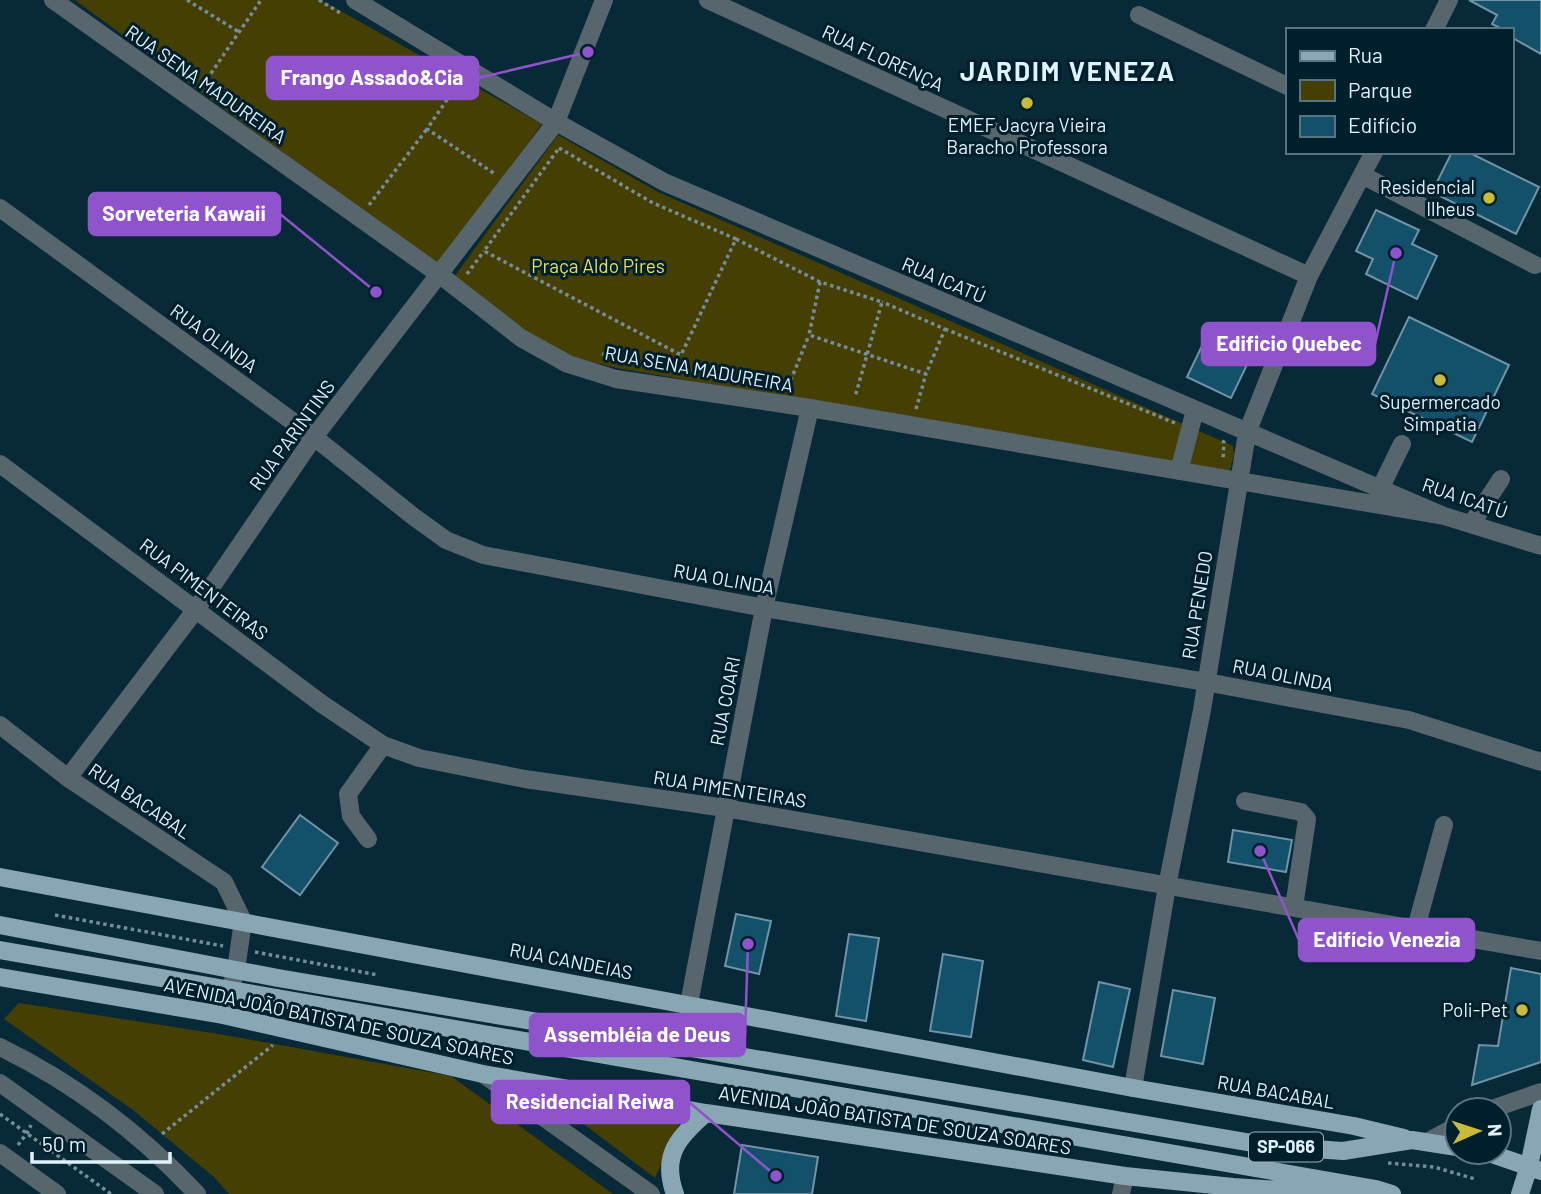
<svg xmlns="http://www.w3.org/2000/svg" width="1541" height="1194" viewBox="0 0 1541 1194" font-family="Barlow,sans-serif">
<rect width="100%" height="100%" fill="#082937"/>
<path fill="#463f04" d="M75,0H321L542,124L438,266Z
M558,135L658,192L1233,446L1234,454L1229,474L617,368L569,357L526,332L454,277Z
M19,1003L219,1034L451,1076L613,1194H229L214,1177L133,1110L4,1019Z
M580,1102L680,1122L655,1178L569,1113L572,1106Z"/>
<path fill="#135069" stroke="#7193a5" stroke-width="2" d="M1469,0H1541V54L1511,37V30H1504L1492,24L1497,15Z
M1452,152H1468L1539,187L1516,234L1432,192Z
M1376,210L1419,230L1412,244L1437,256L1417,299L1366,274L1373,259L1356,251Z
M1409,317L1509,365L1472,442L1372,394Z
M1212,325L1256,346L1231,398L1187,377Z
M300,815L338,843L300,895L262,867Z
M1233,830L1292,840L1286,872L1228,862Z
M736,914L771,921L759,974L725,966Z
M849,934L879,938L866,1021L836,1016Z
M943,954L983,961L971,1037L930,1031Z
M1511,968L1541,974V1062L1472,1085L1479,1045L1498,1046Z
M1099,982L1130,989L1113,1067L1083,1060Z
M1173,990L1215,998L1203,1064L1161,1056Z
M742,1145L818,1157L812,1194H734Z"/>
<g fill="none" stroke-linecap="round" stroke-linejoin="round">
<path stroke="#738d99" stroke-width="3.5" stroke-dasharray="3.5 3.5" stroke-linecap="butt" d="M187,0L239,32
M319,0L342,14
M459,82L427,129L495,174
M203,85L261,0
M559,148L653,203L736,239L681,355L484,251Z
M369,205L427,129
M736,239L820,282L882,302L855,397
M467,274L484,251
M820,282L809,335L926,374L945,329L882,302
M945,329L1175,423
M602,354L697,371
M788,387L809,335
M916,409L926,374
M1222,441L1224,442L1223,460
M55,915L223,946
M255,952L378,975
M0,1114L111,1194
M162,1134L273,1045
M18,1145L27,1133L31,1125
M1388,1163L1434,1167L1475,1179"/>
<path stroke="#57656d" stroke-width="18" d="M53,0L440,275L521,338L568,364L616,379L810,408L1444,516
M355,0L556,122L664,182L1444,516L1541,546
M708,0L1309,276
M1139,15L1287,86
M1434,30L1449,0
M1362,175L1535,265
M0,208L314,437L414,517L446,540L483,555L764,608L1206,682L1409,720L1541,762
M0,464L322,704L383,745L419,758L525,779L725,808L1541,951
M1179,471L1195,410
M1380,489L1402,444
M1472,523L1501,479
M0,725L68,778L224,882L243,921L236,970L223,1015
M68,778L197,608L314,437L556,122L604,0
M1245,801L1301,812L1307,819L1294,907
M368,839L351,816L348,794L383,745
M1416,928L1444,825
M689,1004L764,608L810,408
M0,1047C74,1083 141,1134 197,1194
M483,1074L651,1194
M0,1083L155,1194
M1133,1088L1167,886L1202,710L1247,433L1309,276L1374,152
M1489,1110L1541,1092
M1427,1142L1457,1126
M0,1153L57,1194
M1121,1194L1125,1176"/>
<path stroke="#89a6b5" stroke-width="18" d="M0,877L1133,1088L1354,1126L1404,1138
M0,925L278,978L1270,1146L1343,1151L1412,1140L1457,1147
M0,950L1376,1189L1392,1194
M0,977L223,1015L483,1074L706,1113L1125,1176L1233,1187L1327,1193L1350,1191
M1486,1152L1541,1171
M675,1194C661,1156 678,1137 706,1113
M1520,1194L1529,1166L1541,1109"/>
</g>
<g fill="#caba3a" stroke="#001f2d" stroke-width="2.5">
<circle cx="1027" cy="103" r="7"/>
<circle cx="1489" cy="198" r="7"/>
<circle cx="1440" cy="380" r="7"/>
<circle cx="1522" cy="1010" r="7"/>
</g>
<g text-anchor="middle" stroke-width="6" stroke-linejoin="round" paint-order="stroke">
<rect fill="#001f2d" stroke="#9db3be" stroke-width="2" x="1249" y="1132.5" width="74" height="29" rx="5"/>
<g font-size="18" font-weight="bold" fill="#e0f2fc">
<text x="1286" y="1153">SP-066</text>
</g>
<g font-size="19" fill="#e0f2fc" stroke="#001f2d">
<text transform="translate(883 58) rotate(25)" y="7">RUA FLORENÇA</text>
<text transform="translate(206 84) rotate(35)" y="7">RUA SENA MADUREIRA</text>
<text transform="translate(944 280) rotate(23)" y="7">RUA ICATÚ</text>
<text transform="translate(214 338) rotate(36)" y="7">RUA OLINDA</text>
<text transform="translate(699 369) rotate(10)" y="7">RUA SENA MADUREIRA</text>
<text transform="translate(292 435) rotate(-54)" y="7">RUA PARINTINS</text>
<text transform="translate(1465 498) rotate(19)" y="7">RUA ICATÚ</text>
<text transform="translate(724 579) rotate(10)" y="7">RUA OLINDA</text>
<text transform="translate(204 589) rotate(37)" y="7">RUA PIMENTEIRAS</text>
<text transform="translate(1197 605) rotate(-81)" y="7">RUA PENEDO</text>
<text transform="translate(1283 675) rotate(11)" y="7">RUA OLINDA</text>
<text transform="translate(725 701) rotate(-79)" y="7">RUA COARI</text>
<text transform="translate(730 789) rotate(9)" y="7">RUA PIMENTEIRAS</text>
<text transform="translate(140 801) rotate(34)" y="7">RUA BACABAL</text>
<text transform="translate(571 961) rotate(11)" y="7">RUA CANDEIAS</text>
<text transform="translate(339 1021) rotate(12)" y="7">AVENIDA JOÃO BATISTA DE SOUZA SOARES</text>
<text transform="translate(1276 1092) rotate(10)" y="7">RUA BACABAL</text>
<text transform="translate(895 1120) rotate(9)" y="7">AVENIDA JOÃO BATISTA DE SOUZA SOARES</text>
</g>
<g font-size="19" fill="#e0f2fc" stroke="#001f2d">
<text x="1027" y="132">EMEF Jacyra Vieira<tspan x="1027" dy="22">Baracho Professora</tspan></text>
<text x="1475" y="194" text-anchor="end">Residencial<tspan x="1475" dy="22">Ilheus</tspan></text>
<text x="1440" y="409">Supermercado<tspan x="1440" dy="22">Simpatia</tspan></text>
<text x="1508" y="1017" text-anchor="end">Poli-Pet</text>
</g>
<g font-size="19" fill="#eddd58" stroke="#001f2d">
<text x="598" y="273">Praça Aldo Pires</text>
</g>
<g font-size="26" font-weight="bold" letter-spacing="2" fill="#e0f2fc" stroke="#001f2d">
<text x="1068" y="81">JARDIM VENEZA</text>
</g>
</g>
<path fill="none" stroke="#8f54cb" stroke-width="2.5" d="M588 52L478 78M376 292L280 214M1396 253L1375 344M1260 851L1299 940M748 944L745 1035M776 1176L689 1102"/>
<g fill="#8f54cb" stroke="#001f2d" stroke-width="2.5">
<circle cx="588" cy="52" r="7"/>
<circle cx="376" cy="292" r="7"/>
<circle cx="1396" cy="253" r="7"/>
<circle cx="1260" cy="851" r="7"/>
<circle cx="748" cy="944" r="7"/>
<circle cx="776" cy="1176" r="7"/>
</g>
<g fill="#8f54cb" stroke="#8f54cb" stroke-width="2.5">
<rect x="267" y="57" width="211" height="42" rx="7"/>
<rect x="89" y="193" width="191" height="42" rx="7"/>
<rect x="1202" y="323" width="173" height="42" rx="7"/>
<rect x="1299" y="919" width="175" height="42" rx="7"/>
<rect x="530" y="1014" width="215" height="42" rx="7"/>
<rect x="492" y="1081" width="197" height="42" rx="7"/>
</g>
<g font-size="21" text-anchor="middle" font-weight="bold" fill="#fff">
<text x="372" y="85">Frango Assado&amp;Cia</text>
<text x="184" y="221">Sorveteria Kawaii</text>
<text x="1289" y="351">Edificio Quebec</text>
<text x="1387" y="947">Edifício Venezia</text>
<text x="637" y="1042">Assembléia de Deus</text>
<text x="590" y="1109">Residencial Reiwa</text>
</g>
<rect x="1286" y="28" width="228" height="126" fill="#001f2d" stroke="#5a7380" stroke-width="2"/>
<rect x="1300" y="51" width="35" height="10" fill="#89a6b5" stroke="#5a7380" stroke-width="2"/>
<text x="1348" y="63" font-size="21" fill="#e0f2fc">Rua</text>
<rect x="1300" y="80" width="35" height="21" fill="#463f04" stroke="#5a7380" stroke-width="2"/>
<text x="1348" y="98" font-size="21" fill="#e0f2fc">Parque</text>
<rect x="1300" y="116" width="35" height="21" fill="#135069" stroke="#5a7380" stroke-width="2"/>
<text x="1348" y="133" font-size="21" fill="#e0f2fc">Edifício</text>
<g transform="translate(1478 1131) rotate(87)"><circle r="33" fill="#001f2d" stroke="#5a7380" stroke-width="2"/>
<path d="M0-5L12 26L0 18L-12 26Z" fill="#caba3a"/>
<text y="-10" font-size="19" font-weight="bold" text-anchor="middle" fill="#e0f2fc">N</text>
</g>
<path d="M32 1152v10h138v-10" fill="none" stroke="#e0f2fc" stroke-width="3.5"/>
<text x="42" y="1152" font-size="21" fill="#e0f2fc" stroke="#001f2d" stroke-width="5" paint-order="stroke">50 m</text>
</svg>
